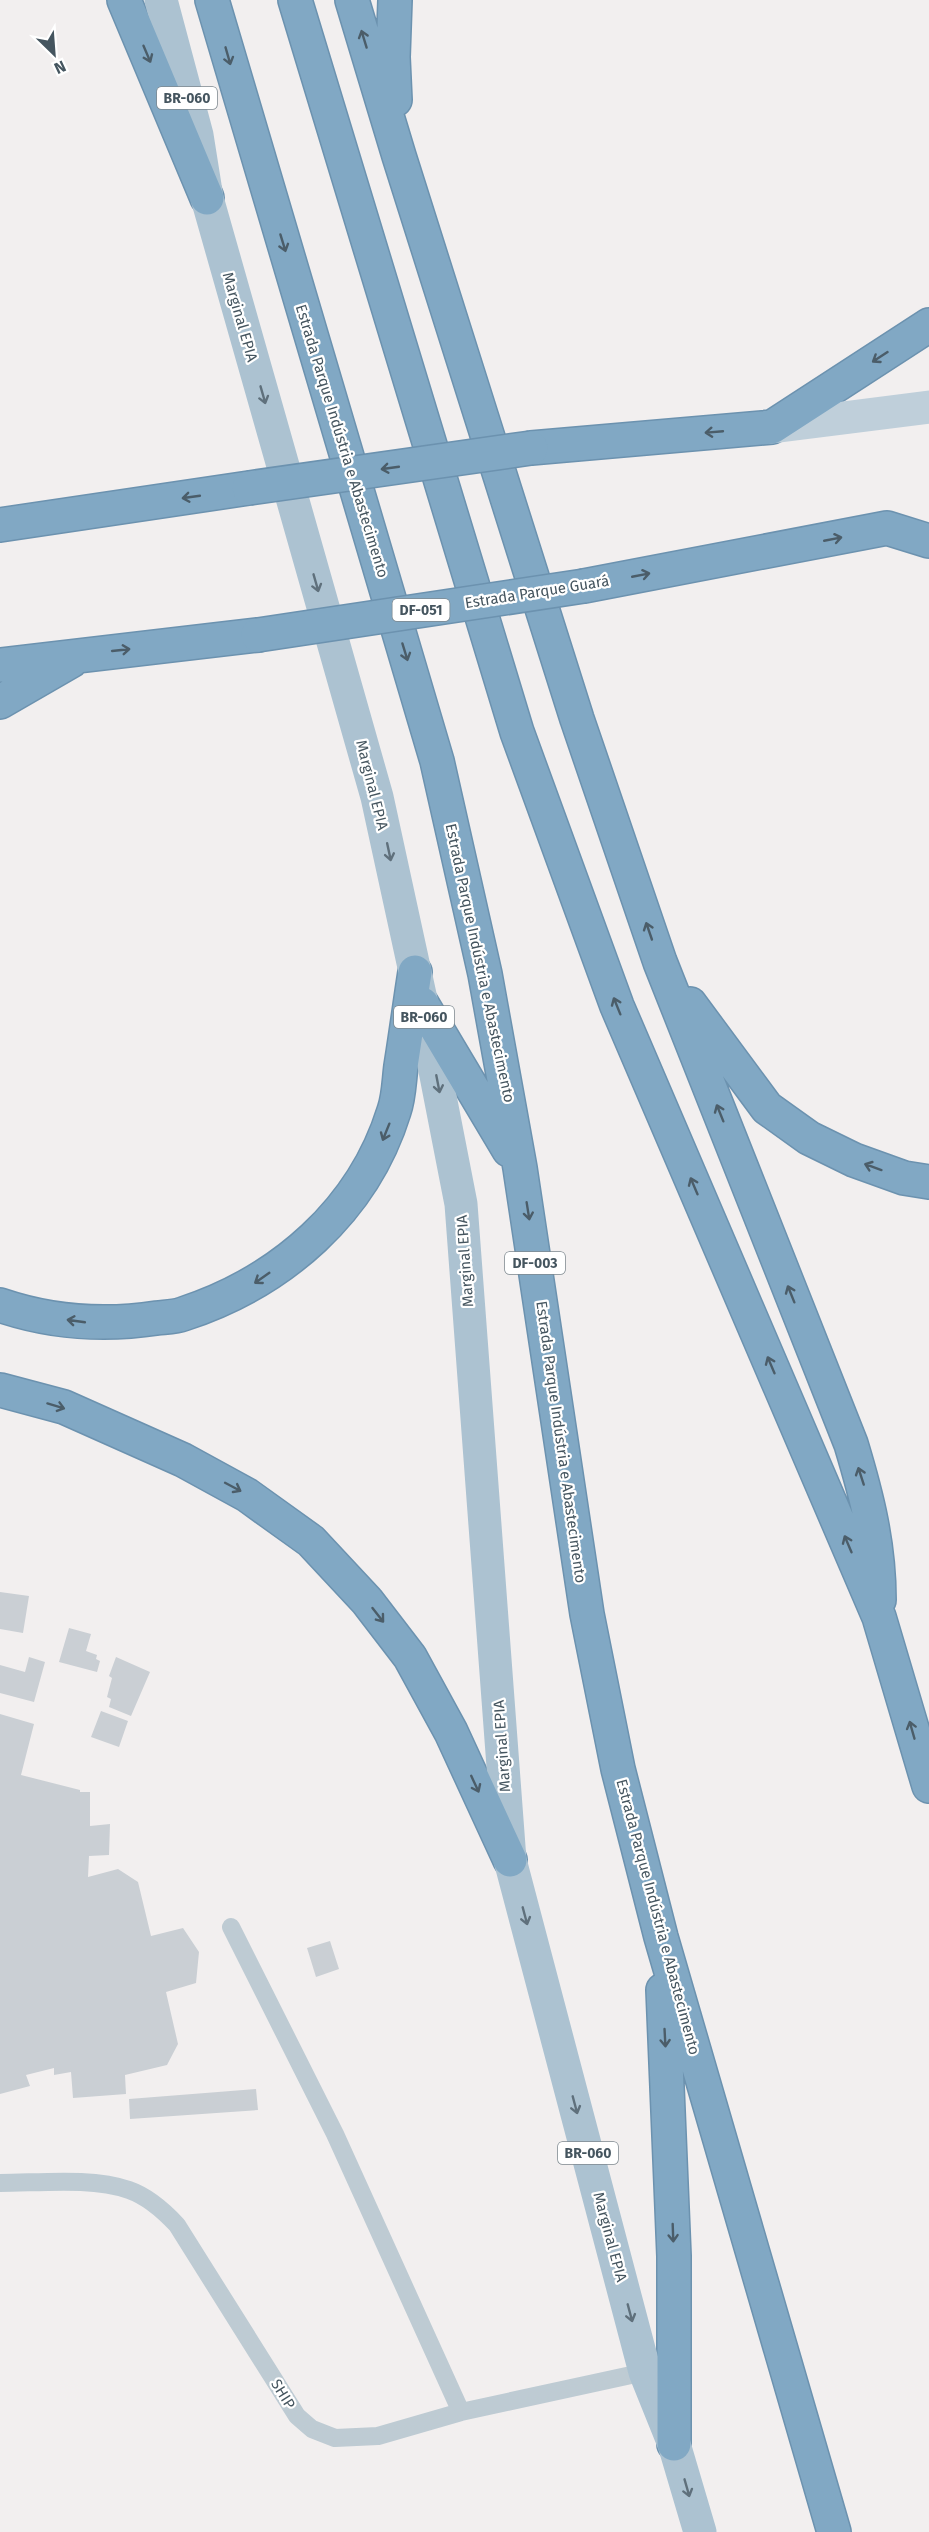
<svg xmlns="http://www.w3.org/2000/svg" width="929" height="2532" viewBox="0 0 929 2532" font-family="'Fira Sans',sans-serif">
<rect width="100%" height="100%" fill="#f2efef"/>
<path fill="#cacfd4" d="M0,1592L29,1596L23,1633L0,1629Z
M69,1628L91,1634L86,1651L97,1655L96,1659L100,1661L97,1672L59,1662Z
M29,1657L45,1662L34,1702L0,1693V1665L25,1672Z
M116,1657L150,1672L131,1716L109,1707L111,1699L107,1697L112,1678L109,1676Z
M101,1711L128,1721L119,1747L91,1737Z
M0,1714L34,1724L21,1775L80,1790V1792H90V1826L110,1824L109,1855L89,1856L88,1877L118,1869L138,1882L151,1936L183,1928L199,1952L196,1983L166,1992L178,2044L167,2065L125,2075L126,2094L73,2098L71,2072L54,2075V2068L26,2075L30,2086L0,2094Z
M330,1941L339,1969L316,1977L307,1948Z
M256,2089L258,2110L130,2119L129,2099Z"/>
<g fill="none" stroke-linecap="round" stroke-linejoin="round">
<g stroke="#6c92af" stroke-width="36">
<path id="highway" d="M124,0L207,198
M212,0L437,761L485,974L520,1168L587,1614L618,1769L661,1937L834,2532
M295,0L517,732L617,1006L879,1617L929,1786
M352,0L399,156L577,719L660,962L851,1444C867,1497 879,1544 879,1600
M395,0L393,57L395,100
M531,448L772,427L929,325
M0,525L249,488
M584,586L887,528L929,541
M0,665L258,635
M0,702L71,661
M422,1004L509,1150
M690,1004L767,1108L809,1138L854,1160L904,1178L929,1182
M0,1305C50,1322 104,1326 157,1318C165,1317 175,1317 183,1314C281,1282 363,1211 394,1111C399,1097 399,1081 401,1066C406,1035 410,1004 415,972
M0,1390L64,1407L183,1460L247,1495L311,1541L367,1601L410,1657L451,1732L510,1860
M663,1990L674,2256V2444"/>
</g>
<path stroke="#becbd3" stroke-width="18" d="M231,1927L335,2134L461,2412
M0,2183C39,2183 92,2177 129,2190C149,2197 164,2211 177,2225L297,2416L312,2429L335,2438L378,2436L461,2412L645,2372"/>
<path stroke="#bfcfda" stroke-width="33" d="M772,427L929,407"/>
<path stroke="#acc2d1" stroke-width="33" d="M161,0L197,135L207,198L377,797L422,1004L461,1204L510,1860L645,2372L674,2444L700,2532"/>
<use href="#highway" stroke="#81a8c4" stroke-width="33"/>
<g stroke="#6c92af" stroke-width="36" stroke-linecap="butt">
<path id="highway-bridge" d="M249,488L531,448
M258,635L584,586"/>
</g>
<use href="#highway-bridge" stroke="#81a8c4" stroke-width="33"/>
</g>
<defs><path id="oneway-shaft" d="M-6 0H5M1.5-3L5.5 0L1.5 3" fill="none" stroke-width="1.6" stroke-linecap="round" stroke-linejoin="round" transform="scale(1.5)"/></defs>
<g stroke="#4b5d69">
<use href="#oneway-shaft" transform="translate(364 39) rotate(-107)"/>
<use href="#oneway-shaft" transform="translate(147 54) rotate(67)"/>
<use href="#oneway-shaft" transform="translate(228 56) rotate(74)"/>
<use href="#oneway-shaft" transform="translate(283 243) rotate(73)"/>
<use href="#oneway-shaft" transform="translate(880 357) rotate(147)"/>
<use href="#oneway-shaft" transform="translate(714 432) rotate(175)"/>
<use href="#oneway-shaft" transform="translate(390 468) rotate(172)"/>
<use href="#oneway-shaft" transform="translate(191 497) rotate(172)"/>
<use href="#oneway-shaft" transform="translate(833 539) rotate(-11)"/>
<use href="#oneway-shaft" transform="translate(641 575) rotate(-11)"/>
<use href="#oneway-shaft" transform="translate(121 650) rotate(-6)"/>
<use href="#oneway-shaft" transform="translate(405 652) rotate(73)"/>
<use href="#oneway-shaft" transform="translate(649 931) rotate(-109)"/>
<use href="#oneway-shaft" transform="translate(617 1006) rotate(-112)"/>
<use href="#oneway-shaft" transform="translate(720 1113) rotate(-112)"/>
<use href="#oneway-shaft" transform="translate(386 1132) rotate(112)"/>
<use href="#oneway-shaft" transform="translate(873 1167) rotate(-160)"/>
<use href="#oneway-shaft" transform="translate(694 1186) rotate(-113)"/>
<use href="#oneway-shaft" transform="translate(528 1211) rotate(81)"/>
<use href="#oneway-shaft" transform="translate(262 1278) rotate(145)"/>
<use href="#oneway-shaft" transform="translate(791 1294) rotate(-112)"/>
<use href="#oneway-shaft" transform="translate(76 1321) rotate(-172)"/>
<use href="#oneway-shaft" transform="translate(771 1365) rotate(-113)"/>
<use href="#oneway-shaft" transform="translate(56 1406) rotate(17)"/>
<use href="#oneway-shaft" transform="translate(861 1476) rotate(-108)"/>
<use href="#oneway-shaft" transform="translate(233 1487) rotate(28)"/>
<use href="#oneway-shaft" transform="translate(848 1544) rotate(-113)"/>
<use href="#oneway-shaft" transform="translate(378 1615) rotate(52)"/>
<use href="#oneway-shaft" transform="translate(912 1730) rotate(-106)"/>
<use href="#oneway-shaft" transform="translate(475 1784) rotate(65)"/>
<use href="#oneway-shaft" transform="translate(665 2038) rotate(87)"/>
<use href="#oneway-shaft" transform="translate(673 2233) rotate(88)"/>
</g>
<g stroke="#5f707c">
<use href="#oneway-shaft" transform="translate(263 395) rotate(74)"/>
<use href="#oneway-shaft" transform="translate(316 583) rotate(74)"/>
<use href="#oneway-shaft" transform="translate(389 852) rotate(78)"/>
<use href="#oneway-shaft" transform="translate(438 1084) rotate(79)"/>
<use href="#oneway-shaft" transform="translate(525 1916) rotate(75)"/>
<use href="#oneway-shaft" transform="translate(575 2105) rotate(75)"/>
<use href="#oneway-shaft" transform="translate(630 2313) rotate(75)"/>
<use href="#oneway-shaft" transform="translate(687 2488) rotate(74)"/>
</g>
<g text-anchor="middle" stroke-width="4.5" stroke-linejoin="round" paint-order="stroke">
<g fill="#fff" stroke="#7d888f" stroke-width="1.5">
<rect x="157" y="87" width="60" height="22" rx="4.5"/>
<rect x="392.5" y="599" width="57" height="22" rx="4.5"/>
<rect x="394" y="1006" width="60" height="22" rx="4.5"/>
<rect x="505" y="1252" width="60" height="22" rx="4.5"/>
<rect x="558" y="2142" width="60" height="22" rx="4.5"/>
</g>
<g font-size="14" font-weight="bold" fill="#45555f">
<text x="187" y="103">BR-060</text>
<text x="421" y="615">DF-051</text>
<text x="424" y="1022">BR-060</text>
<text x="535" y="1268">DF-003</text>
<text x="588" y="2158">BR-060</text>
</g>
<g font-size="15" fill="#45555f" stroke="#fff">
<text transform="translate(240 317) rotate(74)" y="5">Marginal EPIA</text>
<text transform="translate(342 441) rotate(73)" y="5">Estrada Parque Indústria e Abastecimento</text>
<text transform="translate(537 592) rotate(-9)" y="5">Estrada Parque Guará</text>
<text transform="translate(372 785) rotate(76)" y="5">Marginal EPIA</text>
<text transform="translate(480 963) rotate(78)" y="5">Estrada Parque Indústria e Abastecimento</text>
<text transform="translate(465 1261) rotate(-94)" y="5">Marginal EPIA</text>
<text transform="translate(561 1442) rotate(82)" y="5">Estrada Parque Indústria e Abastecimento</text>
<text transform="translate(502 1746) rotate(-94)" y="5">Marginal EPIA</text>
<text transform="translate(658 1917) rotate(75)" y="5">Estrada Parque Indústria e Abastecimento</text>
<text transform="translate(610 2237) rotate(75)" y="5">Marginal EPIA</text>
<text transform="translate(283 2394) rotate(58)" y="5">SHIP</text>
</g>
</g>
<g transform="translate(54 54) rotate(155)" stroke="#ffffff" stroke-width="4.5" paint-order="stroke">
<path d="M0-4.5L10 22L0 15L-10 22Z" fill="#45555f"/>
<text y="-9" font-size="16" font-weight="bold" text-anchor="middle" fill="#45555f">N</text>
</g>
</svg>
